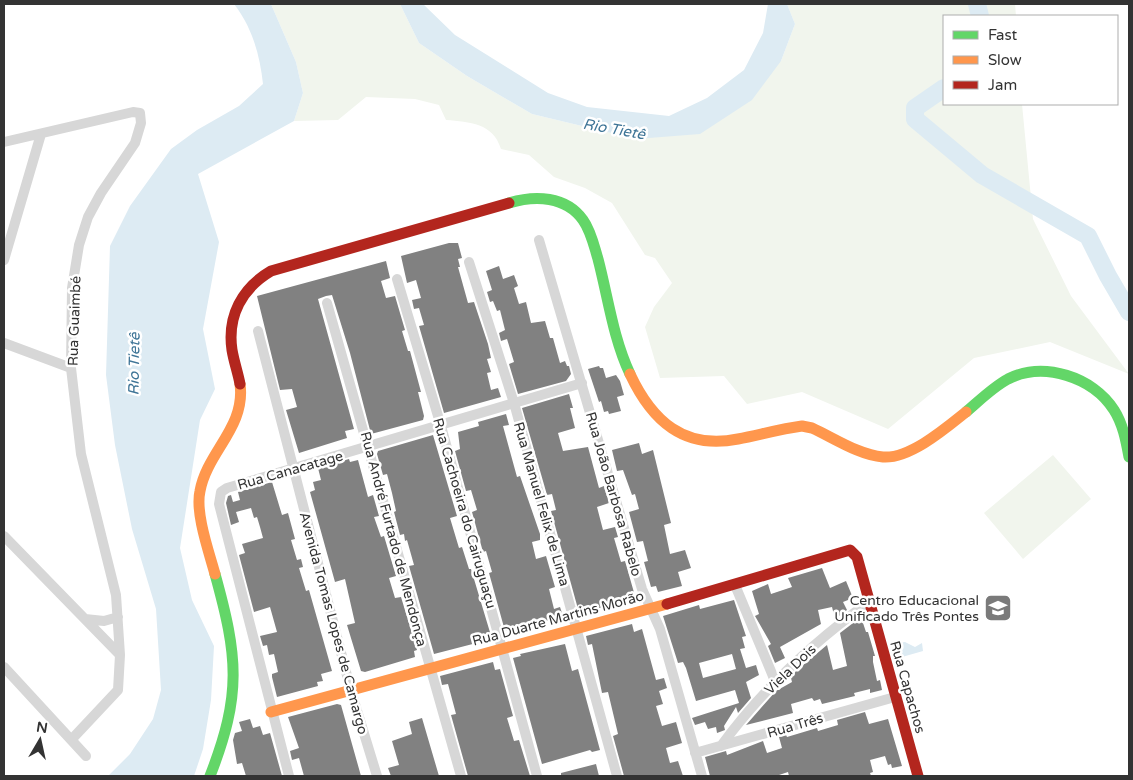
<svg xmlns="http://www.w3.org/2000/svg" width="1133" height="780" viewBox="0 0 1133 780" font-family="'Varela Round',sans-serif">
<rect width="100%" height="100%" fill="#fff"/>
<path fill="#f1f5ed" d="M271,4H400L419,43L467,76L532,114L636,139L781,61L795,24L787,4H1015L1016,16H944V104H1022L1033,219L1071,296L1129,374L1050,342L974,358L888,429L802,392L747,404L724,376L660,378L645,327L654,307L672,283L655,258L645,255L612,203L585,188L554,177L529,155L501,149C493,123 470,122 446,120L439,105L415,99L366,97L338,120L294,121L303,93L296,62Z
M1053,455L1091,499L1023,559L984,513Z"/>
<path fill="#ddebf3" d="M234,4H271L296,62L303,93L294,121L198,174L219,242L203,329L215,389L200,420L180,548L192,600L214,646L211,700L203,749L194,776H108L130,754L153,719L161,690L156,609L132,529L115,445L106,375L110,246L130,206L171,149L197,130L239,106L263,84C260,55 252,27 234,4Z
M400,4H423L455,35L548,93L587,107L669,116L707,98L744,70L763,33L768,4H787L795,24L781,61L752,100L700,134L636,139L532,114L467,76L419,43Z
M905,642L915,647L922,643L923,651L902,657L898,643Z"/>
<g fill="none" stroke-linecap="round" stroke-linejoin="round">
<path stroke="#ddebf3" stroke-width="18" d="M977,4L980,16
M944,88L915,108V119L982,175L1088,236L1108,276L1129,312"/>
</g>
<path fill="#818181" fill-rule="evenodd" d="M449,243H458L462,258L458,259L460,267H458L468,303L474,302L488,344L491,358L487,359L491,372L487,373L491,390L498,388L501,397L444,413L419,326L424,325L419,308L414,309L412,300L421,298L416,280L407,283L401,256Z
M386,261L390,278L381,281L386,298L395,296L405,330L402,331L408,351H410L421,392H418L424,416L423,420L371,434L350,353L332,295L326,296L318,299L354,429L345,431L347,438L299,453L286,410L297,407L292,389L280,390L257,296Z
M499,266L503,279L514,275L518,286L514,288L519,304L526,302L531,323L545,321L550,338H553L560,363L565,361L567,366H569L571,374L566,381L518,394L509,364L514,362L507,339L501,341L499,333L505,330L500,310L497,311L493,301L490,302L487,292L492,290L486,271Z
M599,366L600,368H603L606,378L616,375L620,381L624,395L617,397L621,411L609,414L608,411L604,412L601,401L599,402L588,369Z
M569,394L573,408H570L575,428L558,433L563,451L588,447L599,488L604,486L609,503L597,507L603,530L615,527L618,537L614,538L621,562L625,561L635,596L633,597V600L587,611L586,607L578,609L551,511L556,510L552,494L547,495L522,408Z
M506,414L509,425L503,426L517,477L520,476L540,534V540L532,542L536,559L546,556L555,587L549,589L554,609L560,607L563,616L512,631V629L505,631L489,573L492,572L486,551L483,552L472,512L477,510L471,490L466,491L455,451L460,449L458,432L479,426L478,422Z
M433,435L457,516L450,518L459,548L462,547L469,569H471L492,639L434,654L409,566L414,565L407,540L405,541L404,534L400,535L394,512L396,511L392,493L387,474L383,475L377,454L378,451Z
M639,443L642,454L653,450L671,523L664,525L670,554L685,550L691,568L678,572L682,586L658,592L656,586L651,587L644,562L648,561L643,541L637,542L629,512L639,509L635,494L632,495L623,470L617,471L612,450Z
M349,459L350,462L358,460L368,497L373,495L379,516L374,517L381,537L384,536L396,576L389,578L395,598L401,597L417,650L414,651L415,657L365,672L361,671L347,625L355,623L345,579L335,582L310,492L315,490L313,482L321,480L318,468Z
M272,482L282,515L288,513L295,539L291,540L297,560L301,559L303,567L299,568L306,591L309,590L332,671L321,674L323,681L317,682L318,686L277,697L272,677V674L278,672L274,654L269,655L267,645L263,646L260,636L277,632L270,607L254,612L239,555L245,553L242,544L263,538L260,527L257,517L254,518L251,508L236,512L239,522L231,525L226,503L228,496L231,495L233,502L240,500L238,492Z
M822,568L830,588L846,581L853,598L843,602L847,610L839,616L837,611L834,615L832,607L818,610L821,624L780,647L785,658L775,663L768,646L771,644L755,616L759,614L752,591L768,584L771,594L792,587L788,578Z
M734,600L746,636L742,637L745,648L740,649L746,668L756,665L759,675L746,682L751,698L738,713L736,707L724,726L725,730L717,733L716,727L708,729L705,722L695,725L692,718L739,703L735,690L696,701L686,668L683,662L678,663L663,616L699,605L700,609ZM732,654L736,669L703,678L699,663Z
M861,617L866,632H868L875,656H873V662L877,681L880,680L882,690L870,693V689L854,693L855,696L822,704L820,699L814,701L812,698L791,704L793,713L746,725L776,691L792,682L791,678L796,671L827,645L833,670L847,666L840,633Z
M632,624L634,632L642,629L656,680L664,678L667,688L659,691L663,704L656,706L662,726L676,722L682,743L666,748L670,763L678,761L683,776H624L613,736L618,734L608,692L602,693L592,644L588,645L586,636Z
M565,644L572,671L578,669L600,750L592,752L590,750L542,764L513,658L521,656L520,654Z
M493,662L495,670L500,669L513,716L507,718L514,741L519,740L530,776H468L451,715L456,714L448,684L442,685L440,676Z
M337,704L341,705L361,776H304L299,758L292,760L290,751L299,748L288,717Z
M865,712L869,724L888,719L902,766L892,768L891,764L888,765L885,756L870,760L873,772L870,773L871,776H789L788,772L776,776H710L705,757L726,751L727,755L763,741L767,753L782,748L779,737L786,735L787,737L817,728L818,731L838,725L837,720Z
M422,718L439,776H391L388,768L399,765L392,741L412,734L409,722Z
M250,719L253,728L260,726L263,735L270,733L282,776H246L242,763L237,764L233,740L235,733L242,731L239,722Z
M596,764L599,776H561V773Z"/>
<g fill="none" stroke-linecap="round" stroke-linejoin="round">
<path stroke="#d7d7d7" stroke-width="10" d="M4,142L133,112L140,113L141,123L135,143L101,193L88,217L79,245L72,288L71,368L81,454L116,595L120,655L118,690L72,739
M539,240L642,589L660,629L702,776
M4,260L41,134
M469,262L514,403L617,776
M397,279L441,426L537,776
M327,303L461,776
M258,331L351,691L377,776
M4,343L71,368
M4,536L120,655
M735,585L775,681
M85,619L104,621L118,617
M4,667L86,756
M721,746C762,690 812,643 869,602
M695,753L895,697
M289,776L219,504L221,492L227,488L582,383"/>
<path stroke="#63d668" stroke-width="11" d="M509,203C535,195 566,196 583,220C591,231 594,246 598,259C608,297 613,338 630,374
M966,412C979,401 993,387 1008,379C1044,361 1093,377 1114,410C1123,424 1126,441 1129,457
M210,776C242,694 238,657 215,574"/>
<path stroke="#ff974d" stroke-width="11" d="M630,374C652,421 684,450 738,439C759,435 780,429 802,426L812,428C834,438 859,455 883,457C910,459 946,428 966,412
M215,574C209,552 195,513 200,491C207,452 246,427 240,384
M271,712L667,604"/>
<path stroke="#b3261e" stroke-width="11" d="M240,384C238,373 234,362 232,350C227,316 242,288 271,271L509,203
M667,604L850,550L857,557L918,776"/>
</g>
<defs>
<g id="school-square" transform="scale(1.4375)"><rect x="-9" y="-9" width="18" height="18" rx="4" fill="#7a7a7a" stroke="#fff"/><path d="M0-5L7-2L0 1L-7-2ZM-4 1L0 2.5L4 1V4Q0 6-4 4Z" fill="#fff"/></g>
</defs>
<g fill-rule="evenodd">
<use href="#school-square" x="998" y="608"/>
</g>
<g text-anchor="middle" stroke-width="5" stroke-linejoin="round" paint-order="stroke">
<g font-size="14" fill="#333" stroke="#fff">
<text transform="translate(74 321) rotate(-88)" y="5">Rua Guaimbé</text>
<text transform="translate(290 470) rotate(-16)" y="5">Rua Canacatage</text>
<text transform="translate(614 494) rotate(74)" y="5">Rua João Barbosa Rabelo</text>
<text transform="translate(542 504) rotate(74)" y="5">Rua Manuel Felix de Lima</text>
<text transform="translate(465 513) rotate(74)" y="5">Rua Cachoeira do Cairuguaçu</text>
<text transform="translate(394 539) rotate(75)" y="5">Rua André Furtado de Mendonça</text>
<text transform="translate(558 618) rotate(-15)" y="5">Rua Duarte Martins Morão</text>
<text transform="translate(334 623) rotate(75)" y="5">Avenida Tomas Lopes de Camargo</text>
<text transform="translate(790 669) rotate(-44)" y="5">Viela Dois</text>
<text transform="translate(908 687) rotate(74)" y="5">Rua Capachos</text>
<text transform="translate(795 725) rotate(-16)" y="5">Rua Três</text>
</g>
<g font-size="14" fill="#333" stroke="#fff" text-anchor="end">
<text x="979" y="605">Centro Educacional<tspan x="979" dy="16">Unificado Três Pontes</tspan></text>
</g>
<g font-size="15" font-style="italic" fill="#3f7597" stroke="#fff">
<text transform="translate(614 129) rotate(10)" y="5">Rio Tietê</text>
<text transform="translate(134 364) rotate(-89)" y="5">Rio Tietê</text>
</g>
</g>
<rect width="1133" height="780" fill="none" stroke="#333333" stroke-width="10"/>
<rect x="943" y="15" width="175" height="90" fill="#ffffff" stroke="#adadad"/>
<rect x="953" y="31" width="25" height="8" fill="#63d668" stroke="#adadad"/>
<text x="988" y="40" font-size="15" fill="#333333">Fast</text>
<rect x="953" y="56" width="25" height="8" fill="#ff974d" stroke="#adadad"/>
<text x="988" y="65" font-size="15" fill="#333333">Slow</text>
<rect x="953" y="81" width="25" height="8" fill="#b3261e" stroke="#adadad"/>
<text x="988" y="90" font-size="15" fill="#333333">Jam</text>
<g transform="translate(40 740) rotate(9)" stroke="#ffffff" stroke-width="4" paint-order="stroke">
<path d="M0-4L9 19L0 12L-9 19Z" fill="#333333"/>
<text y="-8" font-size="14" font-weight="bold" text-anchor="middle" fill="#333333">N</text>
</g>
</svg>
